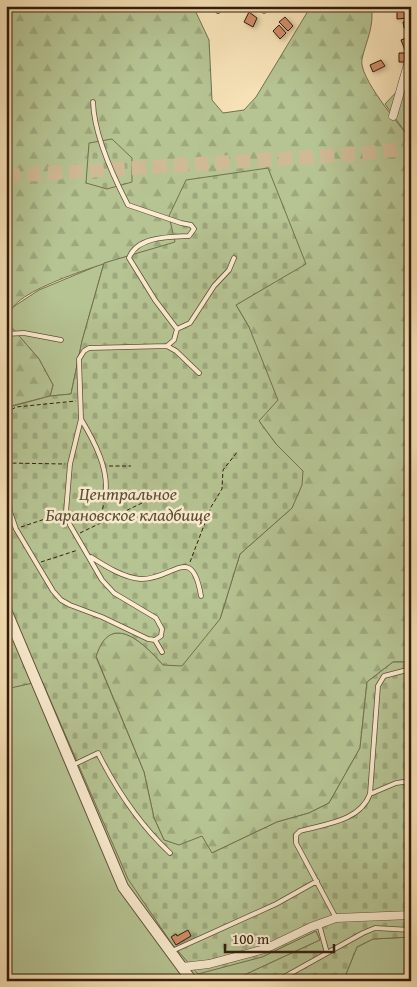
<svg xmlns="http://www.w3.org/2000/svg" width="417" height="987" viewBox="0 0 417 987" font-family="'Gentium Book Plus',serif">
<defs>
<pattern id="forest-firs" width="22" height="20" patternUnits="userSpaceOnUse" patternTransform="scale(1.25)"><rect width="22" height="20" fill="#b6c493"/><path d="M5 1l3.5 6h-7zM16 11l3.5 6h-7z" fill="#9da87d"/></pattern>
<pattern id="cemetery-stones" width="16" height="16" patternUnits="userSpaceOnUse" patternTransform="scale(1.25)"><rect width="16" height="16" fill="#b6c493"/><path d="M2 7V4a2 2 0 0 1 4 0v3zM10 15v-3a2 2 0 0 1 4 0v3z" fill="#9da87d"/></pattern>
<filter id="shadow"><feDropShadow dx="2.5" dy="1.5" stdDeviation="2.5" flood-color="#0004"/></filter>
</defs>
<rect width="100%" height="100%" fill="#f7e2b7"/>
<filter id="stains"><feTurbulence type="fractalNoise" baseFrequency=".004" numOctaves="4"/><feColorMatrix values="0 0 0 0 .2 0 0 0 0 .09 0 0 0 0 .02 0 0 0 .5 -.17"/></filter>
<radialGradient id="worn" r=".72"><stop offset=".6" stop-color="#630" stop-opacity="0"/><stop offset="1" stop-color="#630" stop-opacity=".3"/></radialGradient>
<path fill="#b6c493" stroke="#74704f" d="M411,83V140L385,104L403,85Z
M104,263L82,341L71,394L50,396L53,385L39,359L6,321L13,307L39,290Z
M52,677L262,957L316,931L320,940L240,977L242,981H6V689Z
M411,937V970L403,981H348L346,974L357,947L373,939Z"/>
<path fill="url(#forest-firs)" stroke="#74704f" d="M6,6H193L209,40L212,100L223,113L244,110L256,97L311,6H371C375,25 366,41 362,59C358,77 399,124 411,140V662H393L367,682L360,748L329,803L309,813L277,822L212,853L191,842L179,846L164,840L154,818L144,772L96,656C110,610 144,643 163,665L220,619L240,554L292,508L303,471L276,444L259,421L249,327L236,305L306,263L169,216L176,242L174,243C140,253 33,281 13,307C10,311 9,317 7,322L39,359L53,385L50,396L7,407L6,397Z"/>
<path fill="url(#cemetery-stones)" stroke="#74704f" d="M112,139L132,158V182L107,189L86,183L89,143Z
M268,168L306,264L236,305L249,327L278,400L259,421L276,444L303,471L302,485L292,508L240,554L220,619L182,666L163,665C144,643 110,610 96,657L144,772L154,818L164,840L179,845L202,836L212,853L277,822L309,813L329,803L360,748L367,682L393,662H411V937L373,939L357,947L346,974L348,981H242L240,977L320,940L316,931L262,957L198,974L172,944L128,879L42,681L6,689V408L50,396L71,394L82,341L104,263L175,242L169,216L186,180Z"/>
<path fill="#d08b68" stroke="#321c0b" filter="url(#shadow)" d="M407,8L408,18L397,19V9Z
M249,12L257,18L253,27L244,22Z
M285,17L293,26L288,31L279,22Z
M411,21V27L404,28L403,22Z
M279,25L286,33L280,39L273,31Z
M409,37L411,48L405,50L401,40Z
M399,53H405V62H399Z
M381,60L385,66L373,72L370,65Z
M188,930L191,936L176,945L171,937L176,934L177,936Z"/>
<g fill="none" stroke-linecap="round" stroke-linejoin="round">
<path stroke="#d0ba95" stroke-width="14" stroke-dasharray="14 7" stroke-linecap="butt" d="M6,176L358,154L411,148"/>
<g stroke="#634e36" stroke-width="5.5">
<path id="service" d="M218,11L222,6
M264,11L265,6
M177,329L190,323L214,286L229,270L234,258
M6,334L24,333L61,340
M167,346L176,351L199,373
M81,419C94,441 110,470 105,496
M6,471L10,512L16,529L53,591L61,600L70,605L102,617L148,639L155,640L161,636L162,629L156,618L114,593L102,580L70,525L66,512L70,464L81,419L79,359L84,351L89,348L167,346L174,340L177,329L155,300L129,258C137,236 170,237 189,236L194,229L191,225L181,223L128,205C113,176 94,135 93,102
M91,557C105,566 124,578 141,579C173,580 192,542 201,596
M155,640L162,652
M73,765L98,753C117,791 139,824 170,853
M370,794L396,783L411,781
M336,918L296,843V835L300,831C326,824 360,821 370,794L378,686L384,676L411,669
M319,924L327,953
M172,951L276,904L317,881
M277,981L363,933L375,928L411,930"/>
</g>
<g stroke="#634e36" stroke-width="9">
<path id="minor" d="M393,116L411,54
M182,967L209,964L265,949L311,927L336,918L411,915"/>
</g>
<g stroke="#634e36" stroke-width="12">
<path id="tertiary" d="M6,610L123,887L192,981"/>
</g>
<path stroke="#321c0b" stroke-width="1" stroke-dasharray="4 2.5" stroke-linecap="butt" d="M6,413L16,407L76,401
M6,443L10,463
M6,463L65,464
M109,466H131
M100,522L104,502
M21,527L60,514
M80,533L142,503
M41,562L78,550
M190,562L211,507L222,489L223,470L238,451"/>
<use href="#service" stroke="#faecd0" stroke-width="4"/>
<use href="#minor" stroke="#faecd0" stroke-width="8"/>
<use href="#tertiary" stroke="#faecd0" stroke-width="10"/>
</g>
<g text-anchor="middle" stroke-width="5" stroke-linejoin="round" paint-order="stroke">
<g font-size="18" font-style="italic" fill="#5a4e34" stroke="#faecd0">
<text x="128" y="500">Центральное<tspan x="128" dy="21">Барановское кладбище</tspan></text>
</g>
</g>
<rect width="417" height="987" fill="none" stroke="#f7e2b7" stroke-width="25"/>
<rect x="8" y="8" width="402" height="972" fill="none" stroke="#321c0b" stroke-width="2.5"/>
<rect x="12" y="12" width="392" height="962" fill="none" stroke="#321c0b"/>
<path d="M225 944v8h109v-8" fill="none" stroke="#321c0b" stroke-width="2.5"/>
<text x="232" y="944" font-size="15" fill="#321c0b" stroke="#faecd0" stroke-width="4" paint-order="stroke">100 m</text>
<rect width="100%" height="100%" filter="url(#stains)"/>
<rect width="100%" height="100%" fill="url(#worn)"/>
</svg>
